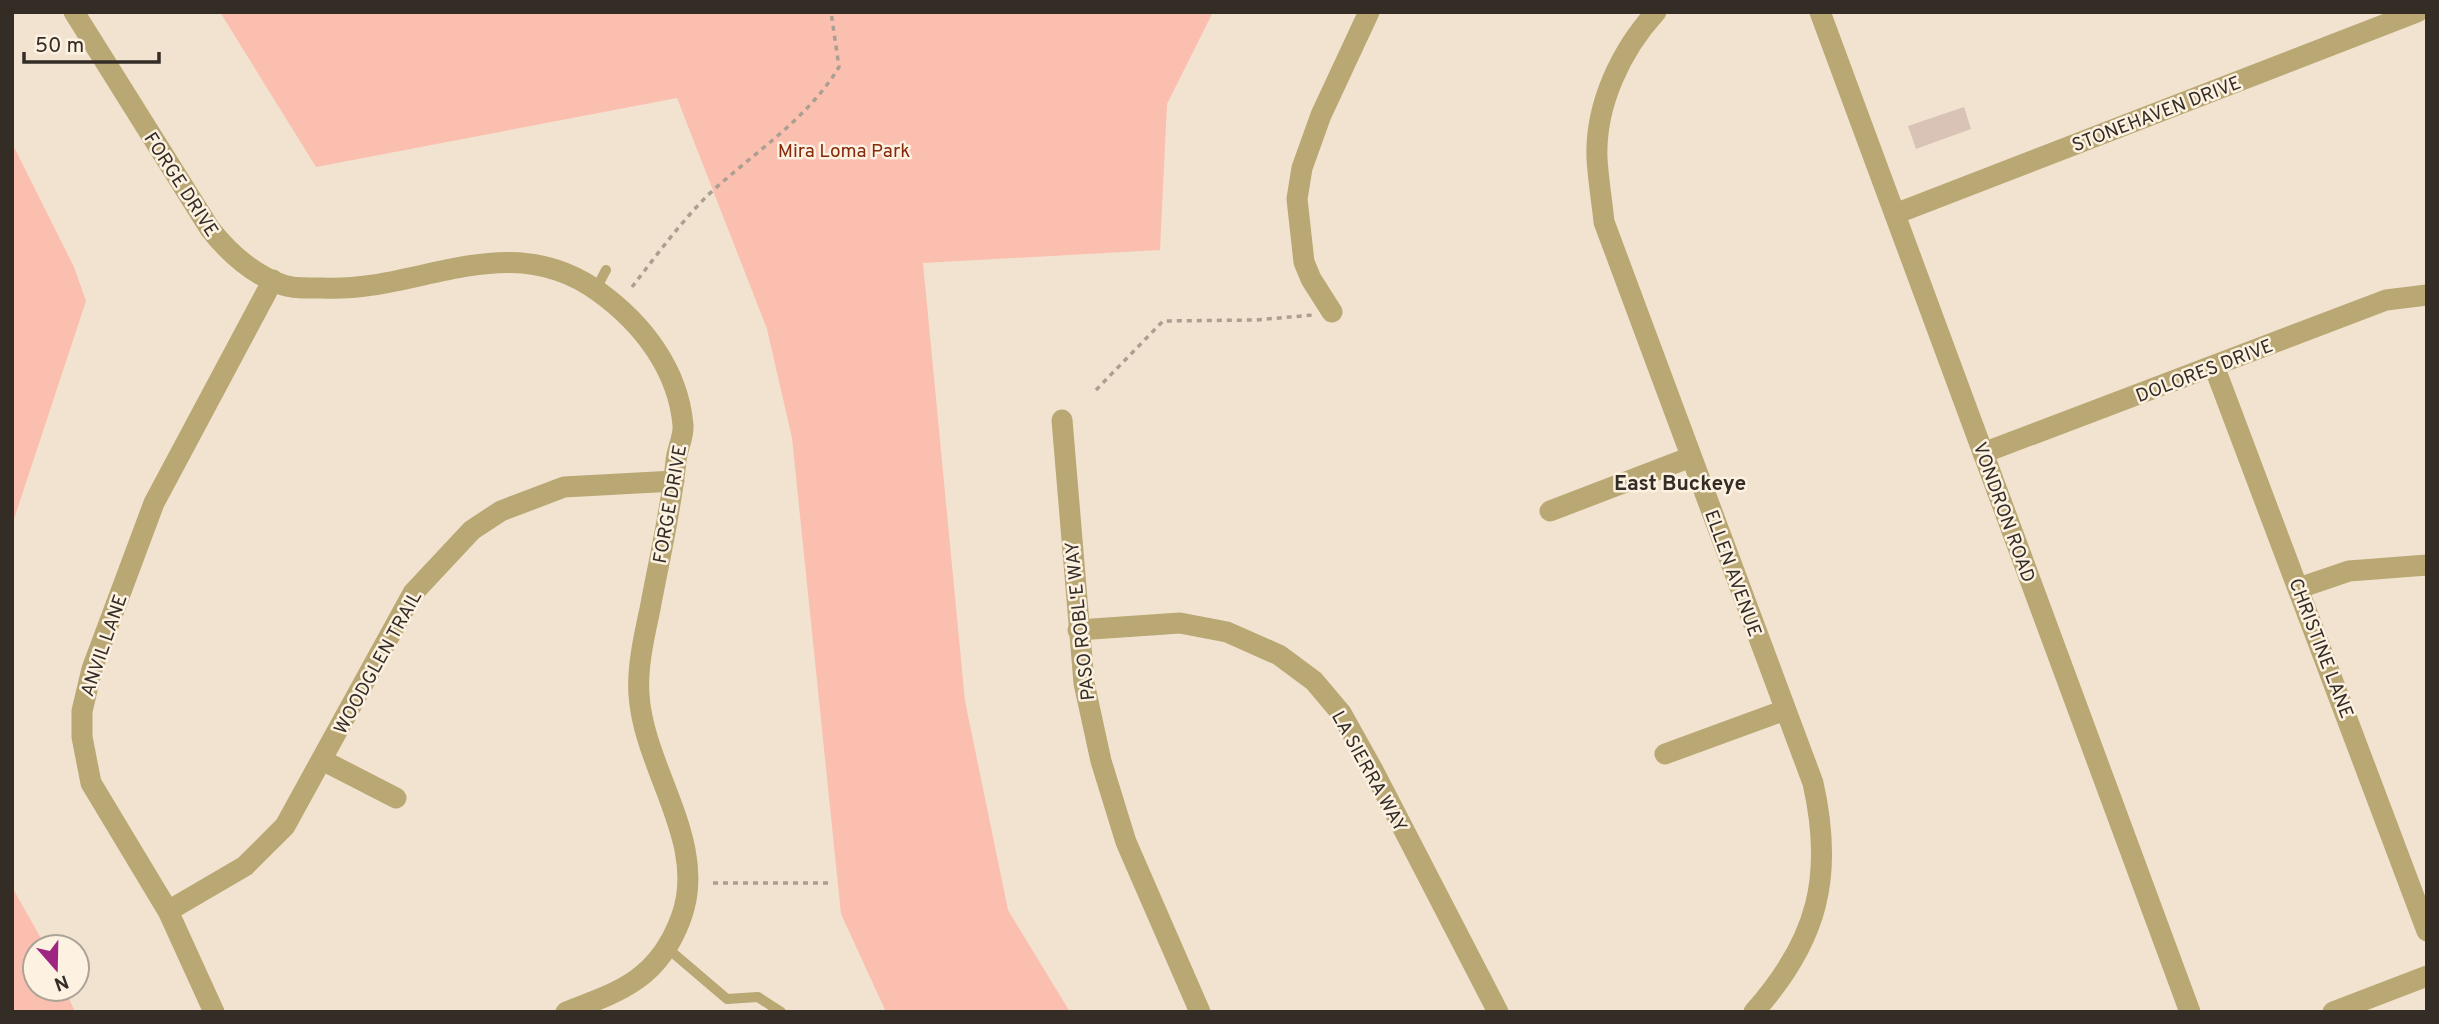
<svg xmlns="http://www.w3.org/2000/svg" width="2439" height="1024" viewBox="0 0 2439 1024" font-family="Overpass,sans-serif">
<rect width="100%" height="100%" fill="#f2e3d0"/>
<path fill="#fabfaf" d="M220,12H1213L1167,104L1160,250L923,263L965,701L1008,910L1070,1012H886L841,914L792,438L767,329L677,98L316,167Z
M12,143L74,267L86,301L12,525Z
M12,887L46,947H35V989H65L75,1012H12Z"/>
<path fill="#d8c3b6" d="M1964,107L1971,129L1916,149L1908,126Z"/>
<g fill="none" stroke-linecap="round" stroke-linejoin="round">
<path stroke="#ab9f91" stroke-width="3.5" stroke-dasharray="5 5" stroke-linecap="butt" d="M632,287C656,256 680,223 708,195C753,153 807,120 839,67L831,12
M1096,390L1163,321L1256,320L1313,315
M713,883H833"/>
<path stroke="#b9a873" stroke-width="10" d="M596,289L606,270
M666,947L727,999L758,997L781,1012"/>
<path stroke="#b9a873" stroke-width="21" d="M74,12L210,229C229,253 254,275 283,285C294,289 309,288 321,288C417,294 507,225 599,292C642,323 678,369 683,425C684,437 677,449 676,461C671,511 659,560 650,609C644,637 637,667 639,695C644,770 709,843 681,918C659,978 622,991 566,1012
M1656,12C1621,50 1595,105 1597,158C1598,179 1602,201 1604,222L1813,783C1834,876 1818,940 1754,1012
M1895,214L2417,12
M1332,312L1311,279L1304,262L1297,199L1302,168L1321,115L1369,12
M2214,366L2427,931
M1062,420L1084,683L1101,761L1126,842L1200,1012
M1983,453L2386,300L2427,295
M1550,511L1691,457
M2299,588L2349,571L2427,565
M1078,630L1180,623L1227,632L1279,655L1314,681L1341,713L1374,772L1498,1012
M1665,754L1785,710
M322,760L396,798
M168,911L245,866L285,826L413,593L472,530L501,511L564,487L674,481
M214,1012L168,911L91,783L82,737V711L92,669L154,503L273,280
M2333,1012L2427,976"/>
<path stroke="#b9a873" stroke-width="21" d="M1820,12L2190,1012"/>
</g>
<g text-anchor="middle" stroke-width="5" stroke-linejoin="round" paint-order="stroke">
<g font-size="19" fill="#332d26" stroke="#fdf1e2">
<text transform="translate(2156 113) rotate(-21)" y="7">STONEHAVEN DRIVE</text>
<text transform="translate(182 184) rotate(57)" y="7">FORGE DRIVE</text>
<text transform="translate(2204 370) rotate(-21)" y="7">DOLORES DRIVE</text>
<text transform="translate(669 504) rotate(-80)" y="7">FORGE DRIVE</text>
<text transform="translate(2005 512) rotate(70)" y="7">VONDRON ROAD</text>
<text transform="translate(1734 573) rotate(70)" y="7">ELLEN AVENUE</text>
<text transform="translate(1079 621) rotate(-96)" y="7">PASO ROBL'E WAY</text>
<text transform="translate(103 645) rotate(-71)" y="7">ANVIL LANE</text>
<text transform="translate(2322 648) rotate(69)" y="7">CHRISTINE LANE</text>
<text transform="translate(377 662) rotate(-61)" y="7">WOODGLEN TRAIL</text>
<text transform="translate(1370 771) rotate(61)" y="7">LA SIERRA WAY</text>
</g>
<g font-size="19" fill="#86290c" stroke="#fdf1e2">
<text x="844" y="157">Mira Loma Park</text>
</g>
<g font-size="21" font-weight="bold" fill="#332d26" stroke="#fdf1e2">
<text x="1680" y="490">East Buckeye</text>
</g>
</g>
<rect width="2439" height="1024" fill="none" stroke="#332d26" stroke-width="28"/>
<g transform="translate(56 968) rotate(160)"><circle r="33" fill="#fdf1e2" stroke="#aca397" stroke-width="2"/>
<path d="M0-5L12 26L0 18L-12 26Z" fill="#9d2680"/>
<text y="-10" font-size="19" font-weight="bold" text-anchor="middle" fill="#332d26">N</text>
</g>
<path d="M24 52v10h135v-10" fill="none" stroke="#332d26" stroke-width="3.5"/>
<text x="35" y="52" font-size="21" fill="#332d26" stroke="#fdf1e2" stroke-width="5" paint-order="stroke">50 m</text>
</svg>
